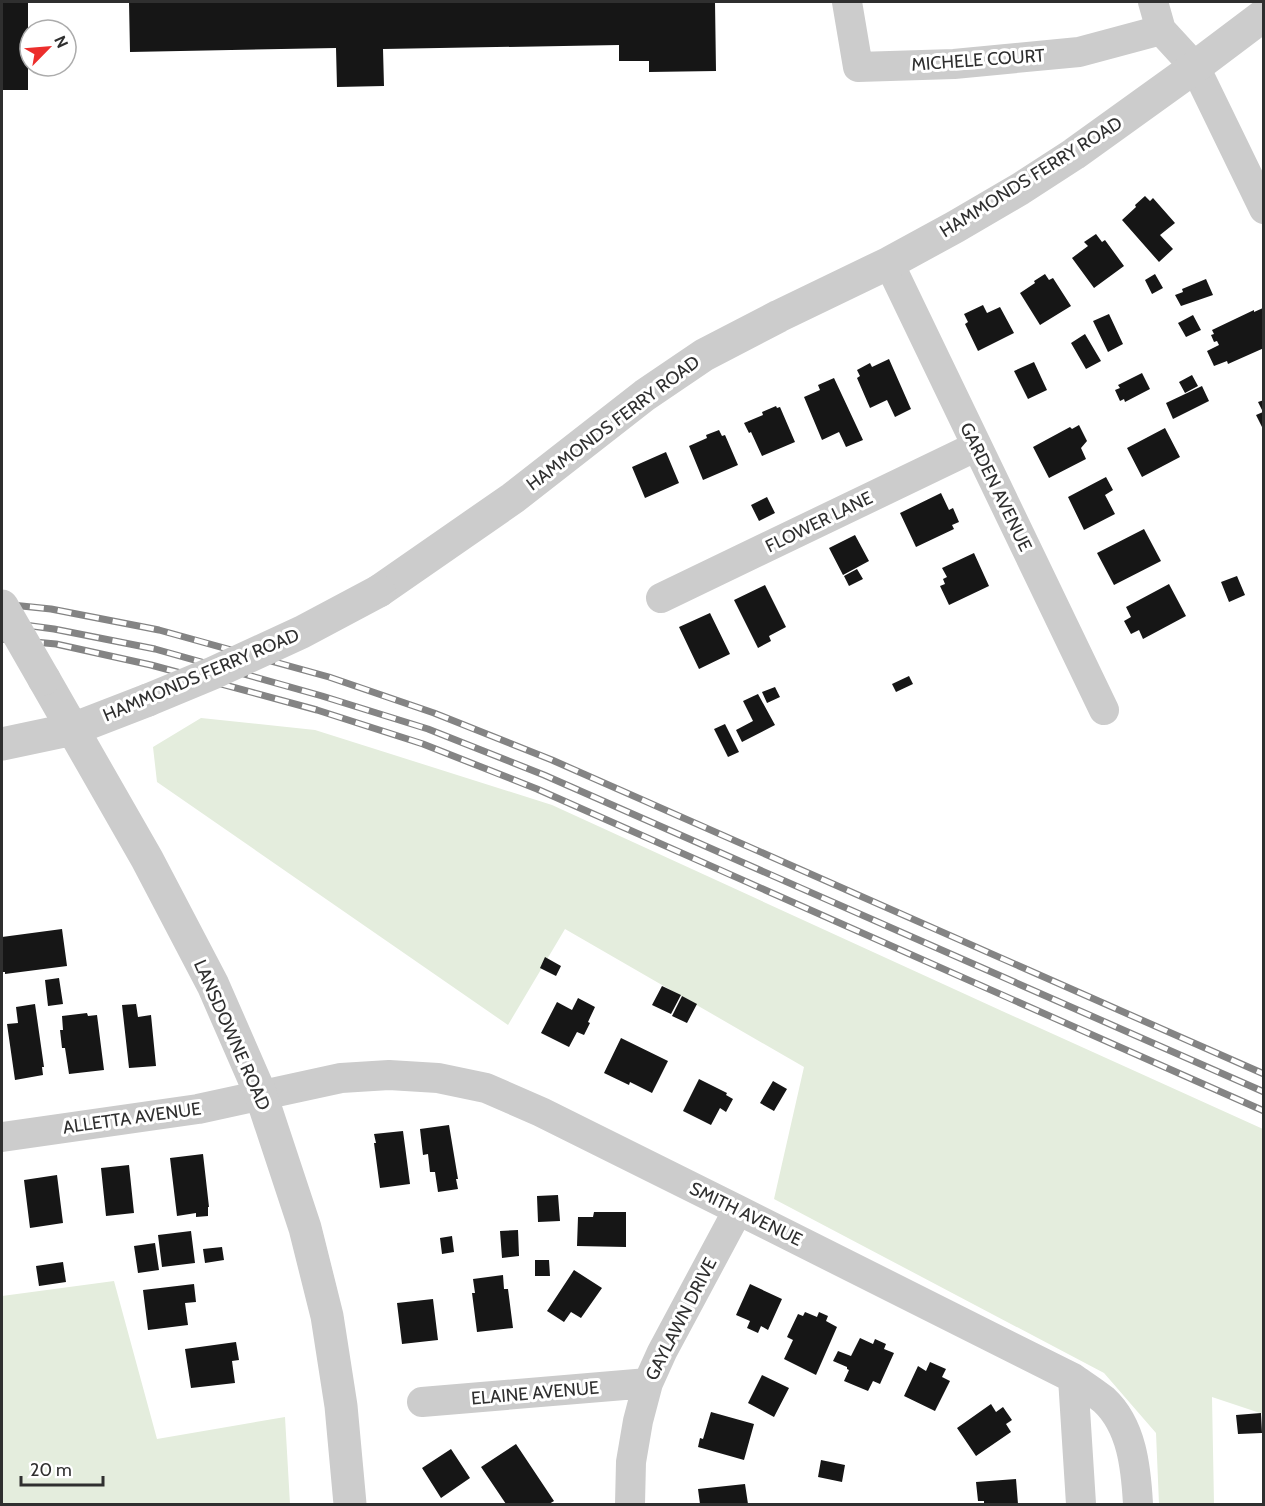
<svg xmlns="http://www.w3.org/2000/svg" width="1265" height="1506" viewBox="0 0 1265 1506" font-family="Cabin,sans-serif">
<rect width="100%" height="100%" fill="#fff"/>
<path fill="#e4eddd" d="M201,718L315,730L552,805L1002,1011L1263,1129V1414L1212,1397L1214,1504H1159L1156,1433L1104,1373L774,1199L804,1067L565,929L508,1025L157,782L153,747Z
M114,1281L157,1439L285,1417L290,1504H2V1296Z"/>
<path fill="#161616" d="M2,2H28V90H2Z
M129,2H715L716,71L649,72V61H619V45L383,49L384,86L337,87L336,48L130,52Z
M1145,196L1150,201L1153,198L1175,223L1160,235L1173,249L1159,262L1122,220L1136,207L1135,205Z
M1096,234L1102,242L1105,240L1124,266L1094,288L1072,258L1088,246L1084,242Z
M1045,274L1049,280L1053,278L1071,306L1040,325L1020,293L1035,283L1034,281Z
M1155,274L1163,288L1152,294L1145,280Z
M1206,279L1213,295L1181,306L1175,295L1183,292L1182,289Z
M983,305L987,313L1000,307L1014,333L978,351L965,324L968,322L964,314Z
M1263,308L1264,348L1228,364L1227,361L1214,366L1207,351L1219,345L1217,341L1214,342L1211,335L1214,334L1212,330L1254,310V312Z
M1109,314L1123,344L1108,352L1093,321Z
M1193,315L1201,330L1186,337L1178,323Z
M1085,334L1101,361L1086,369L1071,343Z
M889,359L911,409L895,417L887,400L870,408L857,378L860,376L857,370L870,363L872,367Z
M1034,362L1047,390L1028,399L1014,371Z
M1142,373L1150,389L1125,402L1124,399L1120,401L1115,390L1120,388L1118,385Z
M1192,375L1198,386L1185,393L1179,382Z
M834,378L863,440L846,447L839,432L822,440L804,397L820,390L818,385Z
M1202,386L1209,401L1173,419L1166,403Z
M1264,400V431L1256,415L1263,412L1258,402Z
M776,406L777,408L780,407L795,442L762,456L751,432L749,433L744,423L763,415L762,412Z
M1079,425L1087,441L1081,448L1086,459L1049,478L1033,447L1070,427L1072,429Z
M1165,428L1180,457L1142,477L1127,448Z
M719,430L722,436L725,435L738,465L703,480L689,446L707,438L706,435Z
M666,452L679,483L645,498L632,467Z
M1106,477L1113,490L1105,495L1115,514L1084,530L1068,497Z
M941,493L949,510L953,508L959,522L952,525L954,529L916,547L900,513Z
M767,497L775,513L759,521L751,505Z
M1144,529L1161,561L1114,585L1097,553Z
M855,535L869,561L843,575L829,548Z
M974,553L989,586L949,605L940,586L945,584L943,579L947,577L942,568Z
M857,569L863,579L849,586L844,576Z
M1237,576L1245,595L1229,602L1221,582Z
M1169,584L1186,616L1143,639L1139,630L1131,634L1124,621L1131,617L1126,607Z
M765,585L786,627L769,636L771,641L758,648L734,600Z
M710,613L730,654L699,669L679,627Z
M909,676L913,684L896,692L892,684Z
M775,687L780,697L767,703L762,692Z
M758,694L775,725L742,742L736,730L753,721L743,701Z
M725,724L739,752L728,757L714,729Z
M62,929L67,966L5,974V972H2V937Z
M545,957L561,966L556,976L540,968Z
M59,978L63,1004L48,1006L45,980Z
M662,986L681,995L671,1014L652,1005Z
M682,996L697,1004L687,1023L672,1016Z
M578,998L595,1007L588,1022L590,1023L584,1035L577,1032L569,1047L541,1033L557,1002L572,1010Z
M35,1004L44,1067H42L43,1075L15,1080L7,1024L18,1023L16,1007Z
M136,1004L138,1017L151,1015L156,1066L129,1068L122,1005Z
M87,1013L88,1016L97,1015L104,1070L69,1074L65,1048H62L60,1030H63L62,1016Z
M621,1038L668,1061L652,1093L630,1082L629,1085L604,1073Z
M699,1079L727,1093L726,1095L733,1099L726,1112L720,1108L711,1125L683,1111Z
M773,1081L787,1089L774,1111L760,1103Z
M449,1125L458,1179H456L458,1189L438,1192L435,1172H430L428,1154L423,1155L420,1129Z
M403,1131L410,1184L380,1188L374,1143H376L374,1134Z
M203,1154L209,1207H208V1216L196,1217V1213L177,1216L170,1158Z
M129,1165L134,1213L106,1216L101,1168Z
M57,1175L63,1223L30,1228L24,1180Z
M558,1195L560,1221L538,1222L537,1196Z
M594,1212H626V1247L577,1246L578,1217H593Z
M518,1230L519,1256L502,1258L500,1231Z
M191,1231L195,1263L162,1267L158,1235Z
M452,1236L454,1252L442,1254L440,1238Z
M155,1243L159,1270L138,1273L134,1246Z
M222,1247L224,1260L205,1263L203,1249Z
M535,1260H549L550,1276H535Z
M63,1262L66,1282L39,1286L36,1266Z
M574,1270L602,1288L581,1318L571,1312L564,1322L547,1311Z
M503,1275L504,1289H508L513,1328L477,1332L472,1293H475L473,1279Z
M194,1284L196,1302L185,1303L188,1325L148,1330L143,1290Z
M750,1284L782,1299L768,1330L761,1326L758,1333L747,1328L750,1321L736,1315Z
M433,1299L438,1340L402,1344L397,1303Z
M805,1312L817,1317L819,1312L828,1316L826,1321L837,1327L816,1375L784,1359L793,1340L787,1337L798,1314L803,1316Z
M860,1338L873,1344L875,1339L886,1344L884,1349L894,1353L880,1384L873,1381L868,1391L844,1381L849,1370L847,1369V1367L833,1361L838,1351L851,1356Z
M236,1342L239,1360L232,1361L235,1383L191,1388L185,1349Z
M930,1362L946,1369L942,1377L950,1381L935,1411L904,1396L918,1366L926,1371Z
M762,1375L789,1388L774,1417L748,1403Z
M991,1404L996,1412L1003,1407L1012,1420L1006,1424L1011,1432L976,1456L957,1428Z
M711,1412L754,1424L744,1460L698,1447L700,1438L703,1439Z
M1261,1413L1262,1433L1238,1434L1236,1415Z
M516,1444L554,1501L549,1504H506L481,1467Z
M451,1449L470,1478L441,1498L422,1468Z
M821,1460L845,1465L842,1482L818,1477Z
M1016,1479L1018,1504H984V1501H978L976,1482Z
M745,1484L748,1504H700L698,1489Z"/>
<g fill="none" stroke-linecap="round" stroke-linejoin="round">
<path stroke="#ccc" stroke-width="30" d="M847,2L858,67L954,64L1079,52L1161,30
M1153,2L1161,30L1195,67L1264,209
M889,263L1104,710
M661,598L977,446
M2,1137L198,1109L341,1078L389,1075L438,1078L486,1088L541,1112L738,1210L1073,1378C1083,1385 1094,1392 1104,1400C1132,1426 1136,1468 1138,1504
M1073,1378L1081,1504
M422,1402L648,1383
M630,1504L631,1462L638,1421L648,1383L662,1352L738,1210"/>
<path stroke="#ccc" stroke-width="33" d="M379,591L513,498L645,395L704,355L779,316L889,263L955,227L1020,189L1074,154L1195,67L1264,15
M44,679L147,859L213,985L261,1095L305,1228L327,1316L341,1406L350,1504
M2,744L73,729L148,700"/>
<g stroke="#848484" stroke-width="7">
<path id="rail" d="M2,604L51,609L159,630L329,677L434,713L552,760L1264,1074
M2,622L54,629L155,649L322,696L428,729L544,775L1264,1092
M2,639L56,644L151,665L317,710L423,744L537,789L1264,1111"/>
</g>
<use href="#rail" stroke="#fff" stroke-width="4.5" stroke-dasharray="14" stroke-linecap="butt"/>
<path stroke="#ccc" stroke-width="33" d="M2,606L44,679
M148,700L213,673L302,632L379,591"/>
</g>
<g text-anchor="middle" stroke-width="6" stroke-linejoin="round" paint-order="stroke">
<g font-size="18" fill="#2f2f2f" stroke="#fff">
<text transform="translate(978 60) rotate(-4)" y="6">MICHELE COURT</text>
<text transform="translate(1031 177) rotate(-32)" y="6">HAMMONDS FERRY ROAD</text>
<text transform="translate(613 423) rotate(-37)" y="6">HAMMONDS FERRY ROAD</text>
<text transform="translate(996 487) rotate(64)" y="6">GARDEN AVENUE</text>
<text transform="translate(819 522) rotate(-26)" y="6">FLOWER LANE</text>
<text transform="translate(201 675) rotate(-23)" y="6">HAMMONDS FERRY ROAD</text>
<text transform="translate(232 1035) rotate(66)" y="6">LANSDOWNE ROAD</text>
<text transform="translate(132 1118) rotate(-8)" y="6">ALLETTA AVENUE</text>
<text transform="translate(746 1214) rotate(26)" y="6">SMITH AVENUE</text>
<text transform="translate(681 1319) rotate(-63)" y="6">GAYLAWN DRIVE</text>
<text transform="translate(535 1393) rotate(-5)" y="6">ELAINE AVENUE</text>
</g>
</g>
<rect width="1265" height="1506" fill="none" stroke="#2f2f2f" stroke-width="6"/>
<g transform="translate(48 48) rotate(65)"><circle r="28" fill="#ffffff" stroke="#acacac" stroke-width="1.5"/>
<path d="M0-4.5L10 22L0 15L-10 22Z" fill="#ec2e2c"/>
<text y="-9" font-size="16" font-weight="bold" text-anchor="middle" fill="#2f2f2f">N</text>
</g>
<path d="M21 1476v9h82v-9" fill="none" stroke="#2f2f2f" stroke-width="3"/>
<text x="30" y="1476" font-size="18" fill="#2f2f2f" stroke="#ffffff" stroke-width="4.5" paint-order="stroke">20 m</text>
</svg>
